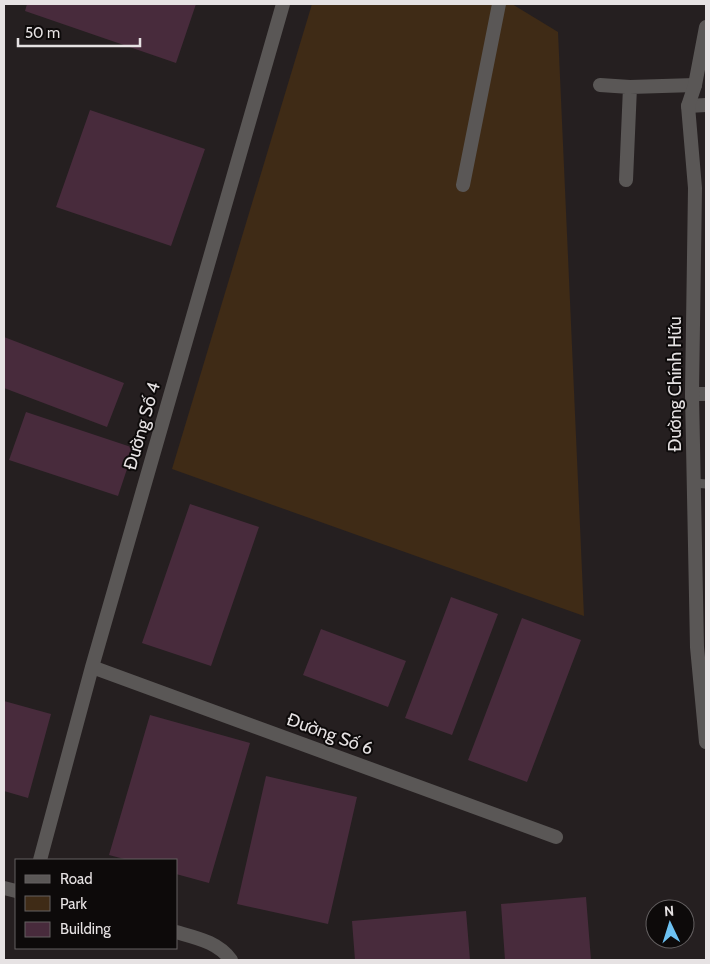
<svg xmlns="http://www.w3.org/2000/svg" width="710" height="964" viewBox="0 0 710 964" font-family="Cabin,sans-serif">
<rect width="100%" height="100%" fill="#251f20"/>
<path fill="#3f2b16" d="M312,4H512L558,32L584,616L172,469Z"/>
<path fill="#482b3c" d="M27,4H196L176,63L25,11Z
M90,110L205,149L171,246L56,207Z
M4,337L124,383L107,427L4,388Z
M26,412L134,448L118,496L9,460Z
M190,504L259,527L211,666L142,643Z
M451,597L498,614L452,735L405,718Z
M522,618L581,640L527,782L468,760Z
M321,629L406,661L388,707L303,675Z
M4,701L51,714L28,798L4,791Z
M150,715L250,743L209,883L176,874V860H128L109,855Z
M266,776L357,797L328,924L237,904Z
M586,897L591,960H505L501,904Z
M466,911L470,960H355L352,921Z"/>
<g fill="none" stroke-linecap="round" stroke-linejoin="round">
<path stroke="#5a5756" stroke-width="9" d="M694,483L706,484"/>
<path stroke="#5a5756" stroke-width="14" d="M600,85L630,87L695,85
M688,106L706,105
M626,180L630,87
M463,185L499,4
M692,394H706
M92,667L556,837
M40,860L92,667L283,4
M4,888L16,891
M176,932C197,938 218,942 231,960"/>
<path stroke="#5a5756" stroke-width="14" d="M706,27L695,85L688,106L695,188L692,394L697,647L706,742"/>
</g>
<g text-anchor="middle" stroke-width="4" stroke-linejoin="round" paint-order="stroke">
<g font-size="18" fill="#e6e2e3" stroke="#0d0a0a">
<text transform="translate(675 384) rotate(-90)" y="6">Đường Chính Hữu</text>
<text transform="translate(142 426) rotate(-74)" y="6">Đường Số 4</text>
<text transform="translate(330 734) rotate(20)" y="6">Đường Số 6</text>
</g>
</g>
<rect width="710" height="964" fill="none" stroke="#e6e2e3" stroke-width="10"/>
<rect x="15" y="859" width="162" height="90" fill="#0d0a0a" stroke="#646061"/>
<rect x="25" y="875" width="25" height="8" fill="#5a5756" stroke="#646061"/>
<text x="60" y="884" font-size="15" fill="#e6e2e3">Road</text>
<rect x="25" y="896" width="25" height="15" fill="#3f2b16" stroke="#646061"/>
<text x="60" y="909" font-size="15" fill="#e6e2e3">Park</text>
<rect x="25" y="922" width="25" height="15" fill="#482b3c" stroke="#646061"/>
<text x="60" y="934" font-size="15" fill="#e6e2e3">Building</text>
<g transform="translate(670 924) rotate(356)"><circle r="24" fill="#0d0a0a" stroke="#646061"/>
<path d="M0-4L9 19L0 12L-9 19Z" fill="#6dc2f3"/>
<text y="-8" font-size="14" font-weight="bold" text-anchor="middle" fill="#e6e2e3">N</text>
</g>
<path d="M18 38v8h122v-8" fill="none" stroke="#e6e2e3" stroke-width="2.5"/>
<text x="25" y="38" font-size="15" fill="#e6e2e3" stroke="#0d0a0a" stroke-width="4" paint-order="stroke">50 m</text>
</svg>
